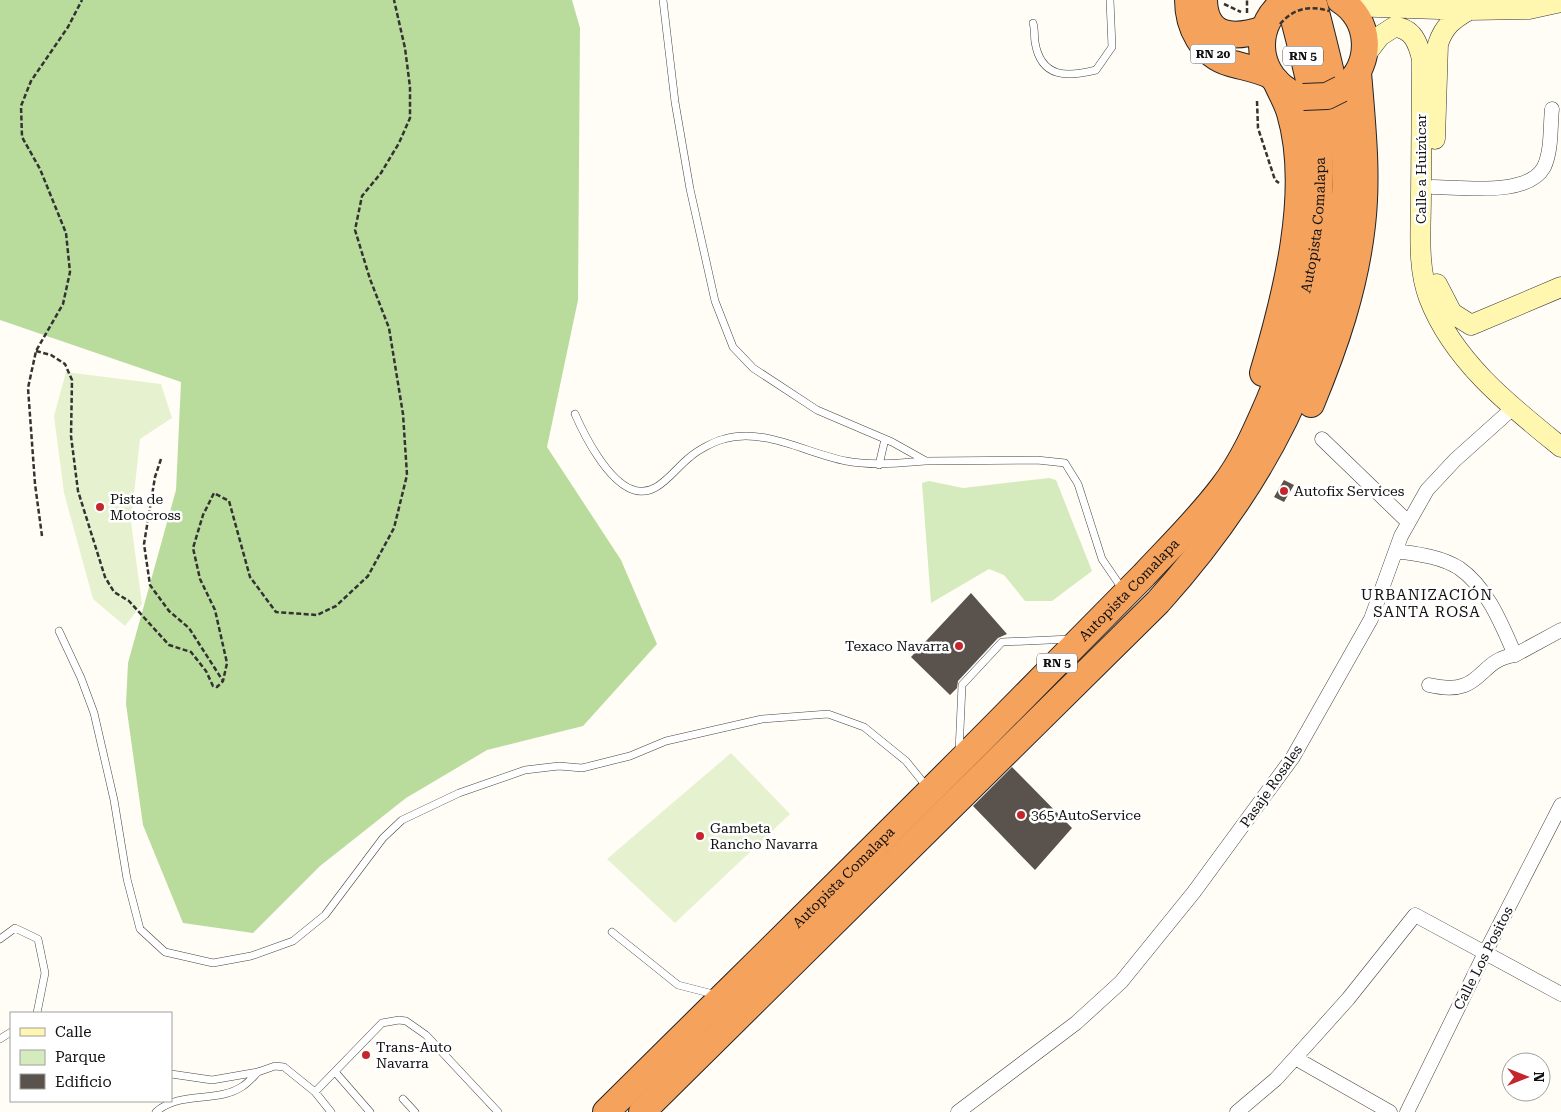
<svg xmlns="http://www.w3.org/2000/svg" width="1561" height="1112" viewBox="0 0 1561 1112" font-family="'Roboto Serif',serif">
<rect width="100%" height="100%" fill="#fffdf5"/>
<path fill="#d5ebbd" d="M1049,478L1056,480L1092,571L1052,601H1025L1004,575L989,569L931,603L922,483L929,481L963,488Z"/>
<path fill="#b9dc9c" d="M0,0H572L580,28L578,300L547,447L621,560L657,644L583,726L487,750L406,798L320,866L253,933L183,923L143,825L126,704L128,663L176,490L181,382L0,320Z"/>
<path fill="#e6f2cf" d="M66,372L161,384L172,418L140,439L131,522L142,604L125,626L93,599L64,493L54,416Z
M731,753L790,814L675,923L607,859Z"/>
<path fill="#5a524d" d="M1284,480L1294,485L1284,502L1274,497Z
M971,593L1007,634L998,638L958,681L957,688L950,695L911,657Z
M1012,767L1072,828L1035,870L973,806Z"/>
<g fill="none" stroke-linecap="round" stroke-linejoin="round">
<g stroke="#444" stroke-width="8">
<path id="lane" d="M663,0L675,102L690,189L715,301L733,347L753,368L817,410L892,442L926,461L1037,460L1065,463L1078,484L1102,559L1123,590
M1033,23C1035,29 1034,36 1035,42C1041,79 1068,77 1096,70L1112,47L1110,0
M575,414C585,437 607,479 631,489C656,500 673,470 690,457C698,450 713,442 724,439C764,427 808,454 846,461C873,466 899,463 926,461
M879,465L885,439
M59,631L81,678L94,713L114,800L127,879L140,929L165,952L213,963L251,956L293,941L325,915L383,838L402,820L459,793L525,770L559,766L582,768L630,756L666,741L762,719L828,714L864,727L906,761L927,787
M959,752L962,685L1002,642L1071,639
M612,932L678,985L717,995
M0,939L15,928L38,939L45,973L37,1013
M0,1039L11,1032
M336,1073L370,1112
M171,1074L212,1080L258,1072L275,1066L284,1067L315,1092L382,1023L399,1020L406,1021L426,1035L498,1112
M315,1092L331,1112
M403,1099L415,1112
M156,1112C180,1090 217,1104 243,1086C248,1083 253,1077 258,1072"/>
</g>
<g stroke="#444" stroke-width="15">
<path id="street" d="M1433,187C1462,187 1528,197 1544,167C1552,150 1550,127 1552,109
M1322,439L1408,522
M1396,551C1417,554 1440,556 1459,568C1487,587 1502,625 1515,655C1476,660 1484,698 1429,685
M1515,655L1561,630
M1295,1058L1390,1112
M958,1112L1076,1023L1121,982L1194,892L1293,757L1371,619L1401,536L1427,490L1455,460L1513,408
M1237,1112L1276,1079L1295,1058L1348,999L1415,915L1561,994
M1407,1112L1485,953L1561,805"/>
</g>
<g stroke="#333" stroke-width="21">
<path id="secondary" d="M1348,6L1469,10L1529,9L1561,2
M1364,57L1380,36L1394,27C1413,28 1418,43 1422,59C1422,105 1421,150 1421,196C1421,230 1417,266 1429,298C1453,361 1510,406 1561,447
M1435,139L1438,44C1444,26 1453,19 1469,10
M1437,284L1452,313L1471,325
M1471,325L1561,287"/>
</g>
<g stroke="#222" stroke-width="28">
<g id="highway">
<path d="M1188,0C1188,27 1202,55 1230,63C1244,67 1257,69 1270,75"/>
<path d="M1204,0C1205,39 1234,39 1264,29"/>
<path d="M1287,0C1253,22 1254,70 1288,91"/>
<path d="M1340,0C1371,20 1373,62 1346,86"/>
<path d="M1263,373C1286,296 1313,191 1290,113C1287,102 1280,91 1276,81"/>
<path d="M1311,404C1335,346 1355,288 1362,225C1368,174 1362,123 1358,72"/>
<path id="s1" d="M606,1112C733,986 861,861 987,734C1039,681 1092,628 1144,575C1171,546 1199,519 1223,487C1243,461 1256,431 1269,401C1303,320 1325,232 1319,143C1315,95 1301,47 1289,0"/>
<path d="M642,1112L1158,602C1220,533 1272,458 1306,370C1317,341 1323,310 1330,279C1338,245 1346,209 1346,174C1344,115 1327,57 1313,0"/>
</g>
</g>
<path stroke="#333" stroke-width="2.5" stroke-dasharray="5 2.5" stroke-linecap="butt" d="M1224,4L1241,12
M1247,13V0
M1257,101L1258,128L1275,180L1279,183
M36,351L51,355L65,364L72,380L71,436L78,491L105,577L114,592L129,601L169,645L191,652L206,671L213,686L217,687L223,681
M161,459L155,477L144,544L150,585L169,611L189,628L223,681L227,663L215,610L200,579L193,548L203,515L214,493L229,501L250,577L276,612L317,615L336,606L368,576L394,528L407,475L403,414L389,328L370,279L355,230L362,196L381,173L399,143L410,118V87L405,48L394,0
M42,536L35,484L28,388L36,351L63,304L70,272L66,233L40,169L22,137L21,106L31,81L68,27L82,0"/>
<use href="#lane" stroke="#fff" stroke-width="7"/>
<use href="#street" stroke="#fff" stroke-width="14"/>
<use href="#secondary" stroke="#fff6b0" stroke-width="20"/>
<use href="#highway" stroke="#f5a25d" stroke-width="26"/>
<g stroke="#222" stroke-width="28" stroke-linecap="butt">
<path id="highway-bridge" d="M1303,97L1327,96L1341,89"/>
</g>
<path stroke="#333" stroke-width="2.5" stroke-dasharray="5 2.5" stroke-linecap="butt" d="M1280,24C1294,8 1310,5 1329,11"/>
<use href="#highway-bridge" stroke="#f5a25d" stroke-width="26"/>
</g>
<g fill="#c4262e" stroke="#fff" stroke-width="2">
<circle cx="1284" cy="491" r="5"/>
<circle cx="100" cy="507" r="5"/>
<circle cx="959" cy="646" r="5"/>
<circle cx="1021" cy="815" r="5"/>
<circle cx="700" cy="836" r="5"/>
<circle cx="366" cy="1055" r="5"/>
</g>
<g text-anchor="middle" stroke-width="5" stroke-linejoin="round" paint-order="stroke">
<g fill="#fff" stroke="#585858" stroke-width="1">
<rect x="1190.5" y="44.5" width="45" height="19" rx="4"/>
<rect x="1283" y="46.5" width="40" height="19" rx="4"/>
<rect x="1037" y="653.5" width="40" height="19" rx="4"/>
</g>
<g font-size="12" font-weight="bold" fill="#111">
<text x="1213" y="58">RN 20</text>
<text x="1303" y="60">RN 5</text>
<text x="1057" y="667">RN 5</text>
</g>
<g font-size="14" fill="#111" stroke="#fff">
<text transform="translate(1421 169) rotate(-90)" y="5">Calle a Huizúcar</text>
<text dy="5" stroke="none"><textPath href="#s1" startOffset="1159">Autopista Comalapa</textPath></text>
<text dy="5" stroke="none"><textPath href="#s1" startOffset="739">Autopista Comalapa</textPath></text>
<text transform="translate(1271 786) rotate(-55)" y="5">Pasaje Rosales</text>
<text dy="5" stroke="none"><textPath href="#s1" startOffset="334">Autopista Comalapa</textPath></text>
<text transform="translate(1483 958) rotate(-63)" y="5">Calle Los Positos</text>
</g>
<g font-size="14" fill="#111" stroke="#fff" text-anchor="start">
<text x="1294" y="496">Autofix Services</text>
<text x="110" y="504">Pista de<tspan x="110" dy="16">Motocross</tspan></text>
<text x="949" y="651" text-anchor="end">Texaco Navarra</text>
<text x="1031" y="820">365 AutoService</text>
<text x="710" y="833">Gambeta<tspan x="710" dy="16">Rancho Navarra</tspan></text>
<text x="376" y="1052">Trans-Auto<tspan x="376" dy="16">Navarra</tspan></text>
</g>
<g font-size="15" letter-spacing="1" fill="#111" stroke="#fff">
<text x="1427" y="600">URBANIZACIÓN<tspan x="1427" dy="17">SANTA ROSA</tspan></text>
</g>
</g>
<rect x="10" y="1012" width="162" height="90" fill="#ffffff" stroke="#a0a0a0"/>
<rect x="20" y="1028" width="25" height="8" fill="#fff6b0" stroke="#a0a0a0"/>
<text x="55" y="1037" font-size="15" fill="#111111">Calle</text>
<rect x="20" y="1050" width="25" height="15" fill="#d5ebbd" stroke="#a0a0a0"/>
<text x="55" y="1062" font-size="15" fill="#111111">Parque</text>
<rect x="20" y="1074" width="25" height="15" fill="#5a524d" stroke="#a0a0a0"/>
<text x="55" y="1087" font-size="15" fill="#111111">Edificio</text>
<g transform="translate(1526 1077) rotate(90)"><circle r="24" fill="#ffffff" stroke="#a0a0a0"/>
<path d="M0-4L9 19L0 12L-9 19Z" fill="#c4262e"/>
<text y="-8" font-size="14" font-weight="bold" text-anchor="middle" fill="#111111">N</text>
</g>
</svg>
